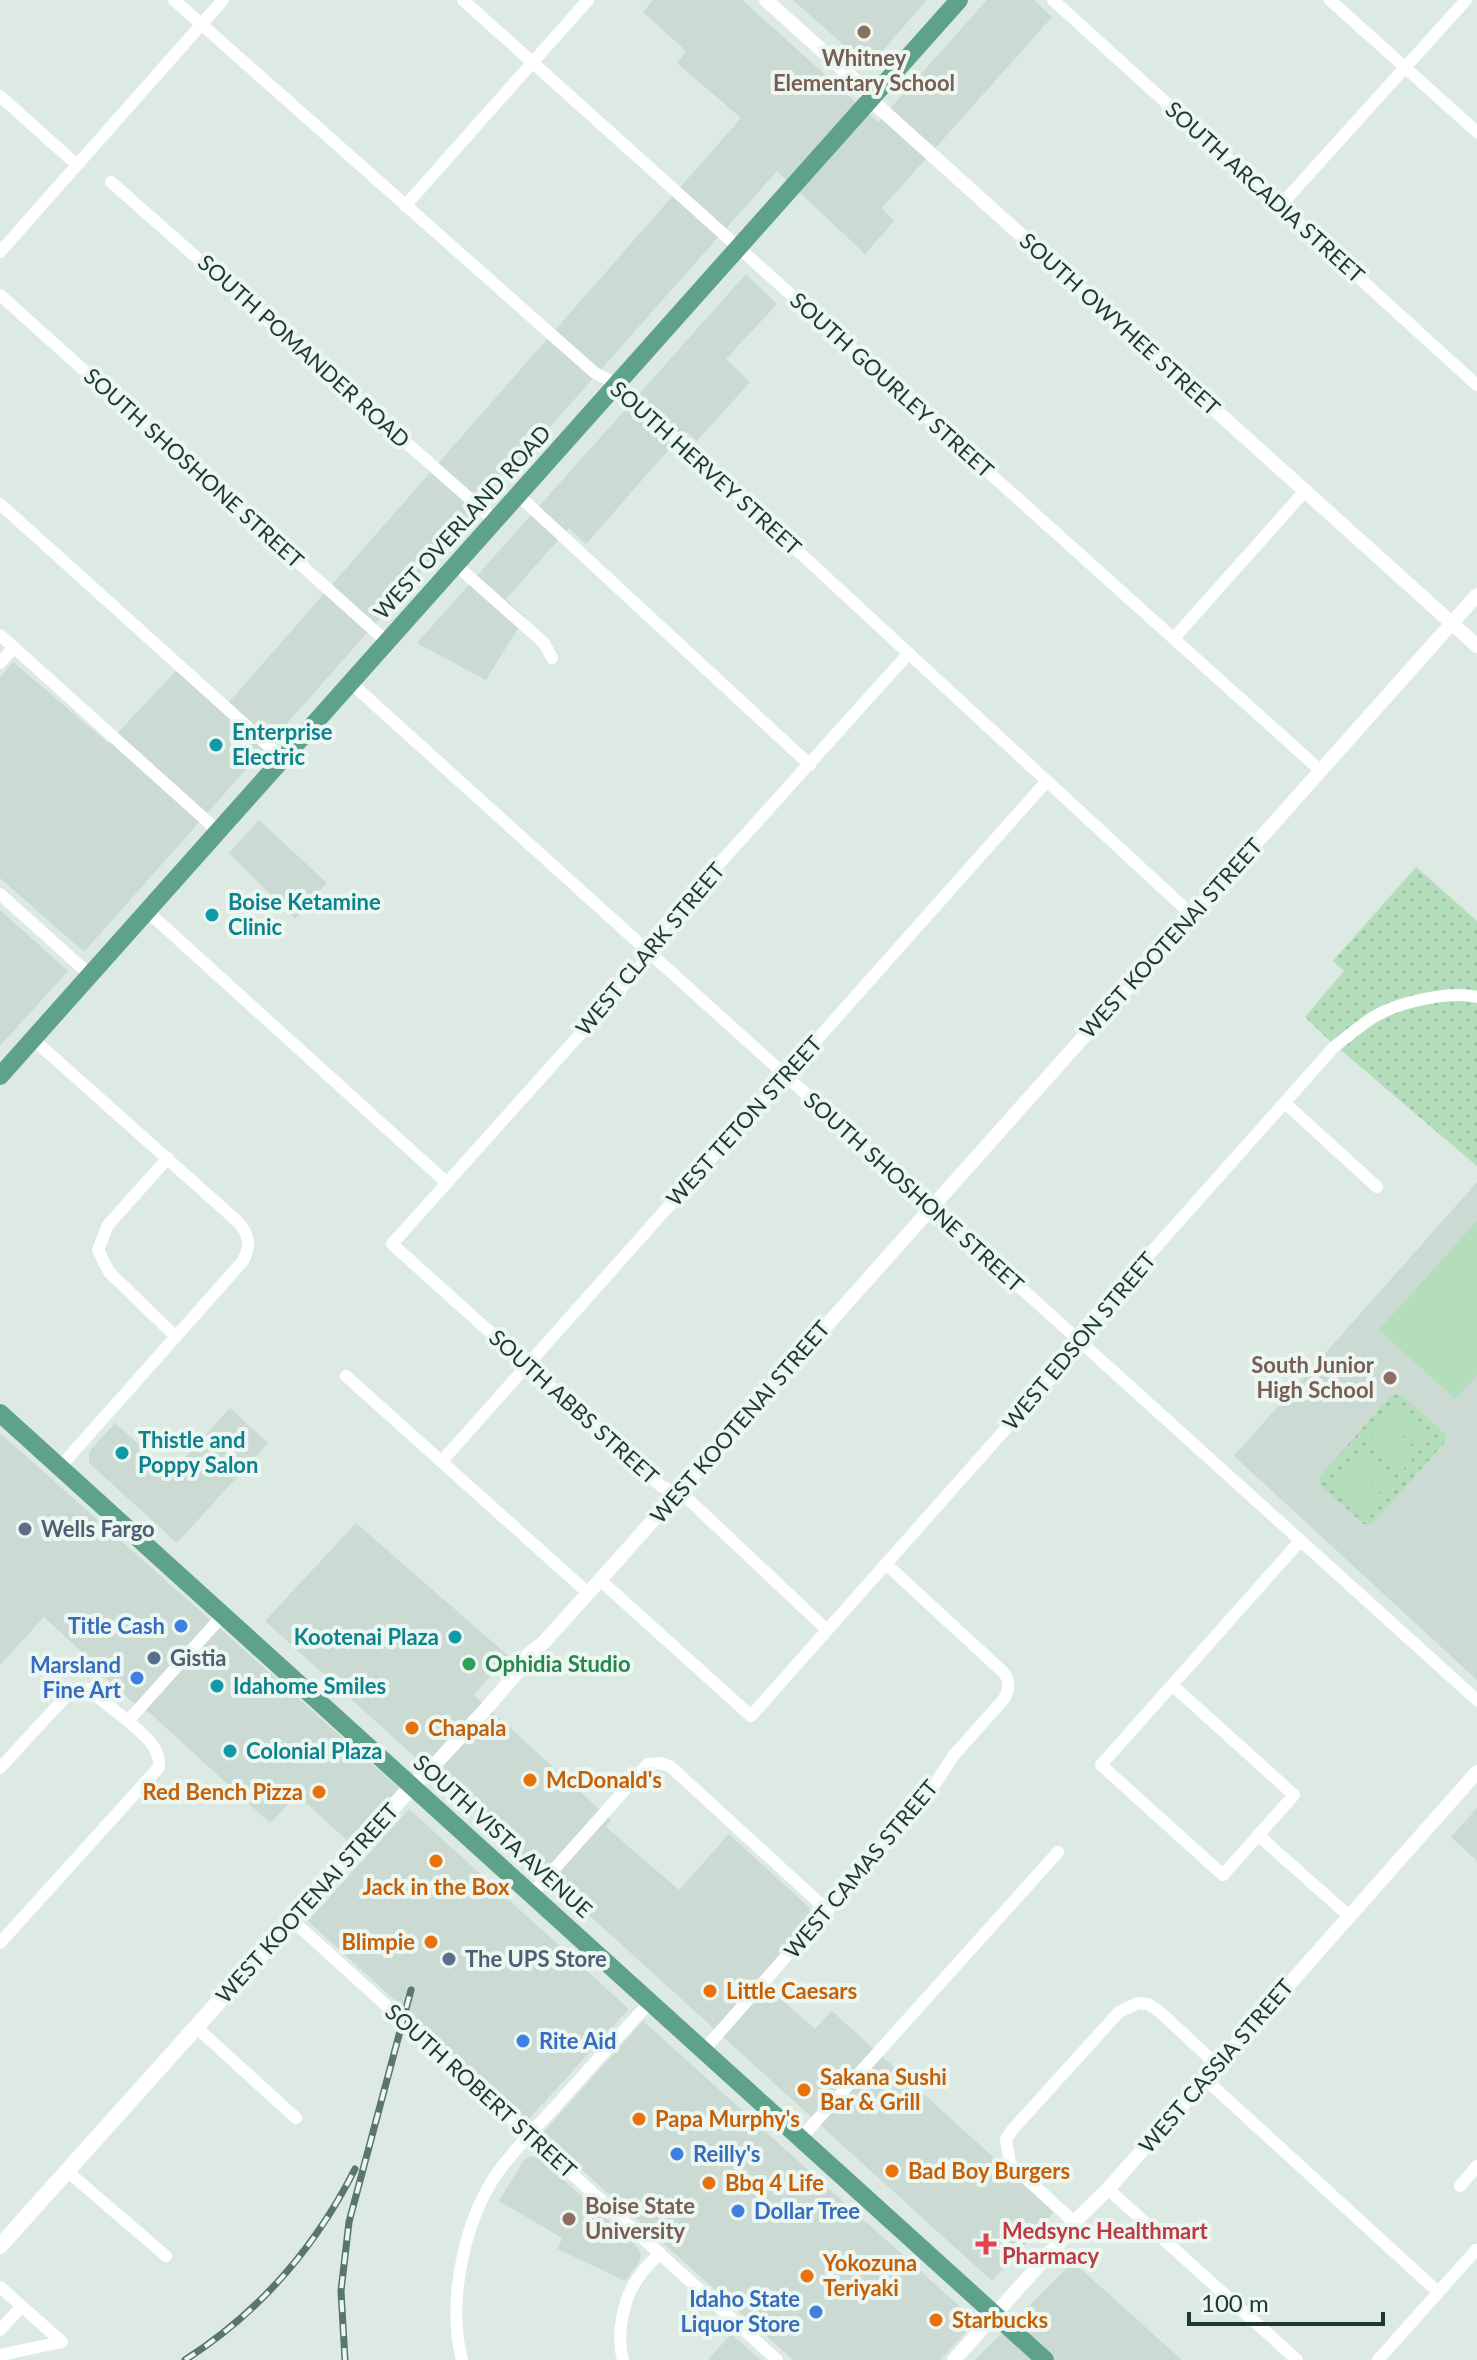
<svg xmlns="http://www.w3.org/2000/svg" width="1477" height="2360" viewBox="0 0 1477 2360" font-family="Lato,sans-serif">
<defs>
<pattern id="grass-dots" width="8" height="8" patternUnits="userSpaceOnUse" patternTransform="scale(2)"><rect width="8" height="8" fill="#b4ddbc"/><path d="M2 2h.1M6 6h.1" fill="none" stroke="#9abea2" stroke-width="1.8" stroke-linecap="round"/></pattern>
</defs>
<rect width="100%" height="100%" fill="#ddeae3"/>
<path fill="#cbdad2" d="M653,0H742L878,122L987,0H1034L1052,17L882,208L894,221L865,254L777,171L84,952L0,878V677L13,662L108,743L176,671L222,710L741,118L677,63L686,51L643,12Z
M793,0H927L871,64H865Z
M746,274L777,304L726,359L750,382L697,441L685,431L586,544L569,528L506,599L525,617L486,680L417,643Z
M259,820L327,883L295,919L229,853Z
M0,910L68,971L0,1046Z
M1477,1182V1680L1234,1456Z
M230,1408L268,1443L177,1543L89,1463V1452L115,1423L171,1473Z
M0,1433L400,1789L347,1840L297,1795L270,1823L151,1714L132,1702L85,1659L86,1656L44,1617L0,1665Z
M356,1523L511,1658L508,1660L505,1659L474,1695L611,1820L606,1827L679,1890L729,1834L816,1914L758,1979L815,2029L832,2011L1054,2212L992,2281L265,1621Z
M1477,1808V1861L1451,1837Z
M409,1809L629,2009L527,2121L308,1921Z
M643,2021L976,2321L940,2360H793L542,2134Z
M531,2156L540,2158L638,2248L641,2255L640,2261L625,2281L558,2249L562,2238L499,2201L524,2160Z
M1073,2262L1182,2360H975Z
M731,2334L761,2360H708Z"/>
<path fill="url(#grass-dots)" d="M1416,867L1477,921V1166L1329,1040L1305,1017L1344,971L1333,961Z
M1392,1395H1401L1445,1434V1442L1372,1524H1364L1320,1485V1476Z"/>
<path fill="#b4ddbc" d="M1477,1221V1375L1456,1399L1379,1330Z
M1400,1404L1434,1435L1420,1451L1385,1420Z
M1381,1425L1415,1456L1401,1472L1366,1441Z
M1362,1447L1396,1477L1382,1494L1347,1463Z
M1343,1468L1378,1499L1363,1515L1329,1484Z"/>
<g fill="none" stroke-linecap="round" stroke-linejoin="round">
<path stroke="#fff" stroke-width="12" d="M174,0L595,373L617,384L1192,915
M463,0L1321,771
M1053,0L1477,385
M1330,0L1477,132
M0,96L77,165
M111,182L495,521
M405,206L588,0
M1280,206L1466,0
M0,252L223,0
M0,295L387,642
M518,495L810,765
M0,504L283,759
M456,565L544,643L552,658
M0,635L218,831
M1174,638L1305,491
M0,663L14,647
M351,683L1477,1700
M0,894L90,975
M147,911L447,1183
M33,1039L237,1221C250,1235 251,1245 243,1261L60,1467
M1285,1103L1377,1187
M168,1158L108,1225L98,1250L109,1272L176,1337
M346,1376L588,1593
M442,1461L1047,781
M600,1580L751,1716L1065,1362L1075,1338L1334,1047C1346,1038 1357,1028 1369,1020C1393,1003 1449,990 1477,997
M827,1630L688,1499L661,1486L392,1244L643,964L647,951L656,934L909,653
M1172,1685L1294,1795L1223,1875L1101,1765L1292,1550L1300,1541
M0,1768L70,1692L88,1689L128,1721
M1258,1835L1349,1916
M531,1895L648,1764L660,1763L671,1767L828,1911
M292,1920L777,2360
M0,1943L159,1767C160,1745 143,1735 128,1721L223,1615
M196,2027L296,2118
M703,2051L927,1796L954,1755L1004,1699C1009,1689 1011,1681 1003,1672L886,1564
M1205,2079L1438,2292
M800,2139L1058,1852
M67,2171L166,2256
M1460,2186L1477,2166
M1108,2189L1297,2360
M1074,2222L1010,2164L1006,2139L1013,2129L1119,2012L1138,2003L1148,2004L1160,2012L1217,2065
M0,2287L62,2342
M0,2330L22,2306
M0,2355L62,2342
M462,2360C447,2302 464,2220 498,2172C515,2149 535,2128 555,2107C586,2072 618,2037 650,2002
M623,2360C616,2335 623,2299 638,2278C644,2269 652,2261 660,2253
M1378,2360L1476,2250"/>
<path stroke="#fff" stroke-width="14" d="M766,0L857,82L871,100L1477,646
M412,1786L428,1772L484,1711L516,1674L528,1655L544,1642L600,1580L1477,595
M954,2360L1058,2244L1074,2222L1108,2189L1477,1772"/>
<path stroke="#fff" stroke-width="16" d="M0,2246L412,1786"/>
<path stroke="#5fa28b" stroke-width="18" d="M0,1076L959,0
M0,1413L1045,2360"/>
<g stroke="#58766b" stroke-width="7">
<path id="rail" d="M185,2360C260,2312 315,2248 355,2169
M345,2360L341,2291L349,2222L411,1990"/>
</g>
<use href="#rail" stroke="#edf7f1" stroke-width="4" stroke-dasharray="12" stroke-linecap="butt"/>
</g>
<g fill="#8d6e63" stroke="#edf7f1" stroke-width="3">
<circle cx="864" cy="32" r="8"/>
<circle cx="1390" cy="1378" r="8"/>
<circle cx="569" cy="2219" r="8"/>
</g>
<g fill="#0f9aa8" stroke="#edf7f1" stroke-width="3">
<circle cx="216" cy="745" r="8"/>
<circle cx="212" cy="915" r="8"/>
<circle cx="122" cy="1453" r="8"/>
<circle cx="455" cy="1637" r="8"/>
<circle cx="217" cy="1686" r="8"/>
<circle cx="230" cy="1751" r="8"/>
</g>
<g fill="#5c6f8a" stroke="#edf7f1" stroke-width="3">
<circle cx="25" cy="1529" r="8"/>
<circle cx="154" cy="1658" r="8"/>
<circle cx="449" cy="1959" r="8"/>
</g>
<g fill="#3f7fe0" stroke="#edf7f1" stroke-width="3">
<circle cx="181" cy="1626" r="8"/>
<circle cx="137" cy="1678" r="8"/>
<circle cx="523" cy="2041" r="8"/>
<circle cx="677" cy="2154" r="8"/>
<circle cx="738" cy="2211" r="8"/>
<circle cx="816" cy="2312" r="8"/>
</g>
<circle fill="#2e9e5b" stroke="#edf7f1" stroke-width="3" cx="469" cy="1664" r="8"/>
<g fill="#e8710a" stroke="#edf7f1" stroke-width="3">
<circle cx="412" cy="1728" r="8"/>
<circle cx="530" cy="1780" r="8"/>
<circle cx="319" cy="1792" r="8"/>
<circle cx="436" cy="1861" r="8"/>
<circle cx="431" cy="1942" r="8"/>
<circle cx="710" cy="1991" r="8"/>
<circle cx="804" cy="2090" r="8"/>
<circle cx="639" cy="2119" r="8"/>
<circle cx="892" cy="2171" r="8"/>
<circle cx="709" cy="2183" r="8"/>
<circle cx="807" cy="2276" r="8"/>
<circle cx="936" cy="2320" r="8"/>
</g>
<path fill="#e0444e" stroke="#edf7f1" stroke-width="3" d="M982 2232h8v8h8v8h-8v8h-8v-8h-8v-8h8z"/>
<g text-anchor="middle" stroke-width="8" stroke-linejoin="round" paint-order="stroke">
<g font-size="22" font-weight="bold" fill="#785e54" stroke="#edf7f1">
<text x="864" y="66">Whitney<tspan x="864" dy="25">Elementary School</tspan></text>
<text x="1374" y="1373" text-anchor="end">South Junior<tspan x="1374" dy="25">High School</tspan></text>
<text x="585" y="2214" text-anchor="start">Boise State<tspan x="585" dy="25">University</tspan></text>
</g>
<g font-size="22" fill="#1e3a30" stroke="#edf7f1">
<text transform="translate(1265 192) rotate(42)" y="8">SOUTH ARCADIA STREET</text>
<text transform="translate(1120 324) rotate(42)" y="8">SOUTH OWYHEE STREET</text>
<text transform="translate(304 351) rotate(42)" y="8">SOUTH POMANDER ROAD</text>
<text transform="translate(892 385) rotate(42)" y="8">SOUTH GOURLEY STREET</text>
<text transform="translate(194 468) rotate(42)" y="8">SOUTH SHOSHONE STREET</text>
<text transform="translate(706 468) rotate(42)" y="8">SOUTH HERVEY STREET</text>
<text transform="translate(462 522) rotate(-48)" y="8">WEST OVERLAND ROAD</text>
<text transform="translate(1171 938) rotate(-48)" y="8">WEST KOOTENAI STREET</text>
<text transform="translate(650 949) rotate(-50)" y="8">WEST CLARK STREET</text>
<text transform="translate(744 1121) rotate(-48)" y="8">WEST TETON STREET</text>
<text transform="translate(914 1192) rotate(42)" y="8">SOUTH SHOSHONE STREET</text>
<text transform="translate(1079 1341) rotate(-50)" y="8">WEST EDSON STREET</text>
<text transform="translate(574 1407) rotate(42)" y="8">SOUTH ABBS STREET</text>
<text transform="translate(740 1422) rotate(-49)" y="8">WEST KOOTENAI STREET</text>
<text transform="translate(503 1836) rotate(42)" y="8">SOUTH VISTA AVENUE</text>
<text transform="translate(861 1869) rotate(-50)" y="8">WEST CAMAS STREET</text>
<text transform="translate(307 1903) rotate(-48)" y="8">WEST KOOTENAI STREET</text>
<text transform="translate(1216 2066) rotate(-49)" y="8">WEST CASSIA STREET</text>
<text transform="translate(481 2091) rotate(42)" y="8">SOUTH ROBERT STREET</text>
</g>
<g font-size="22" font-weight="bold" fill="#0d838f" stroke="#edf7f1" text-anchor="start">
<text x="232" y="740">Enterprise<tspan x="232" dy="25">Electric</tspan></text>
<text x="228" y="910">Boise Ketamine<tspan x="228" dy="25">Clinic</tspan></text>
<text x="138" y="1448">Thistle and<tspan x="138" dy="25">Poppy Salon</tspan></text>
<text x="439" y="1645" text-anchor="end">Kootenai Plaza</text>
<text x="233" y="1694">Idahome Smiles</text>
<text x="246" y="1759">Colonial Plaza</text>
</g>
<g font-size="22" font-weight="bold" fill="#4e5e75" stroke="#edf7f1" text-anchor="start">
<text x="41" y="1537">Wells Fargo</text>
<text x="170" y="1666">Gistia</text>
<text x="465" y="1967">The UPS Store</text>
</g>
<g font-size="22" font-weight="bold" fill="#366cbe" stroke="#edf7f1" text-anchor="end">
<text x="165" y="1634">Title Cash</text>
<text x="121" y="1673">Marsland<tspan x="121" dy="25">Fine Art</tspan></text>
<text x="539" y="2049" text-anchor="start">Rite Aid</text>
<text x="693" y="2162" text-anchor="start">Reilly's</text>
<text x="754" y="2219" text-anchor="start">Dollar Tree</text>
<text x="800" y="2307">Idaho State<tspan x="800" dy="25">Liquor Store</tspan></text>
</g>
<g font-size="22" font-weight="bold" fill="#27864d" stroke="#edf7f1" text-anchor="start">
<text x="485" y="1672">Ophidia Studio</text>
</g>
<g font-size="22" font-weight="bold" fill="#c56008" stroke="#edf7f1" text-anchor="start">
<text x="428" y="1736">Chapala</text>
<text x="546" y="1788">McDonald's</text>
<text x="303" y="1800" text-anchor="end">Red Bench Pizza</text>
<text x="436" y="1895" text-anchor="middle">Jack in the Box</text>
<text x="415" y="1950" text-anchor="end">Blimpie</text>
<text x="726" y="1999">Little Caesars</text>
<text x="820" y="2085">Sakana Sushi<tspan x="820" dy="25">Bar &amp; Grill</tspan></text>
<text x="655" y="2127">Papa Murphy's</text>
<text x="908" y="2179">Bad Boy Burgers</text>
<text x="725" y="2191">Bbq 4 Life</text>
<text x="823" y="2271">Yokozuna<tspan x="823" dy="25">Teriyaki</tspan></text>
<text x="952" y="2328">Starbucks</text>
</g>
<g font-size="22" font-weight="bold" fill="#be3a42" stroke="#edf7f1" text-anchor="start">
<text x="1002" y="2239">Medsync Healthmart<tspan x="1002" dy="25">Pharmacy</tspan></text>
</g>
</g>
<path d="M1189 2312v12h194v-12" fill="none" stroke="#1e3a30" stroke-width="4"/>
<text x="1201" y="2312" font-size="24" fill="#1e3a30" stroke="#edf7f1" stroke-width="6" paint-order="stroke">100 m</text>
</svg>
